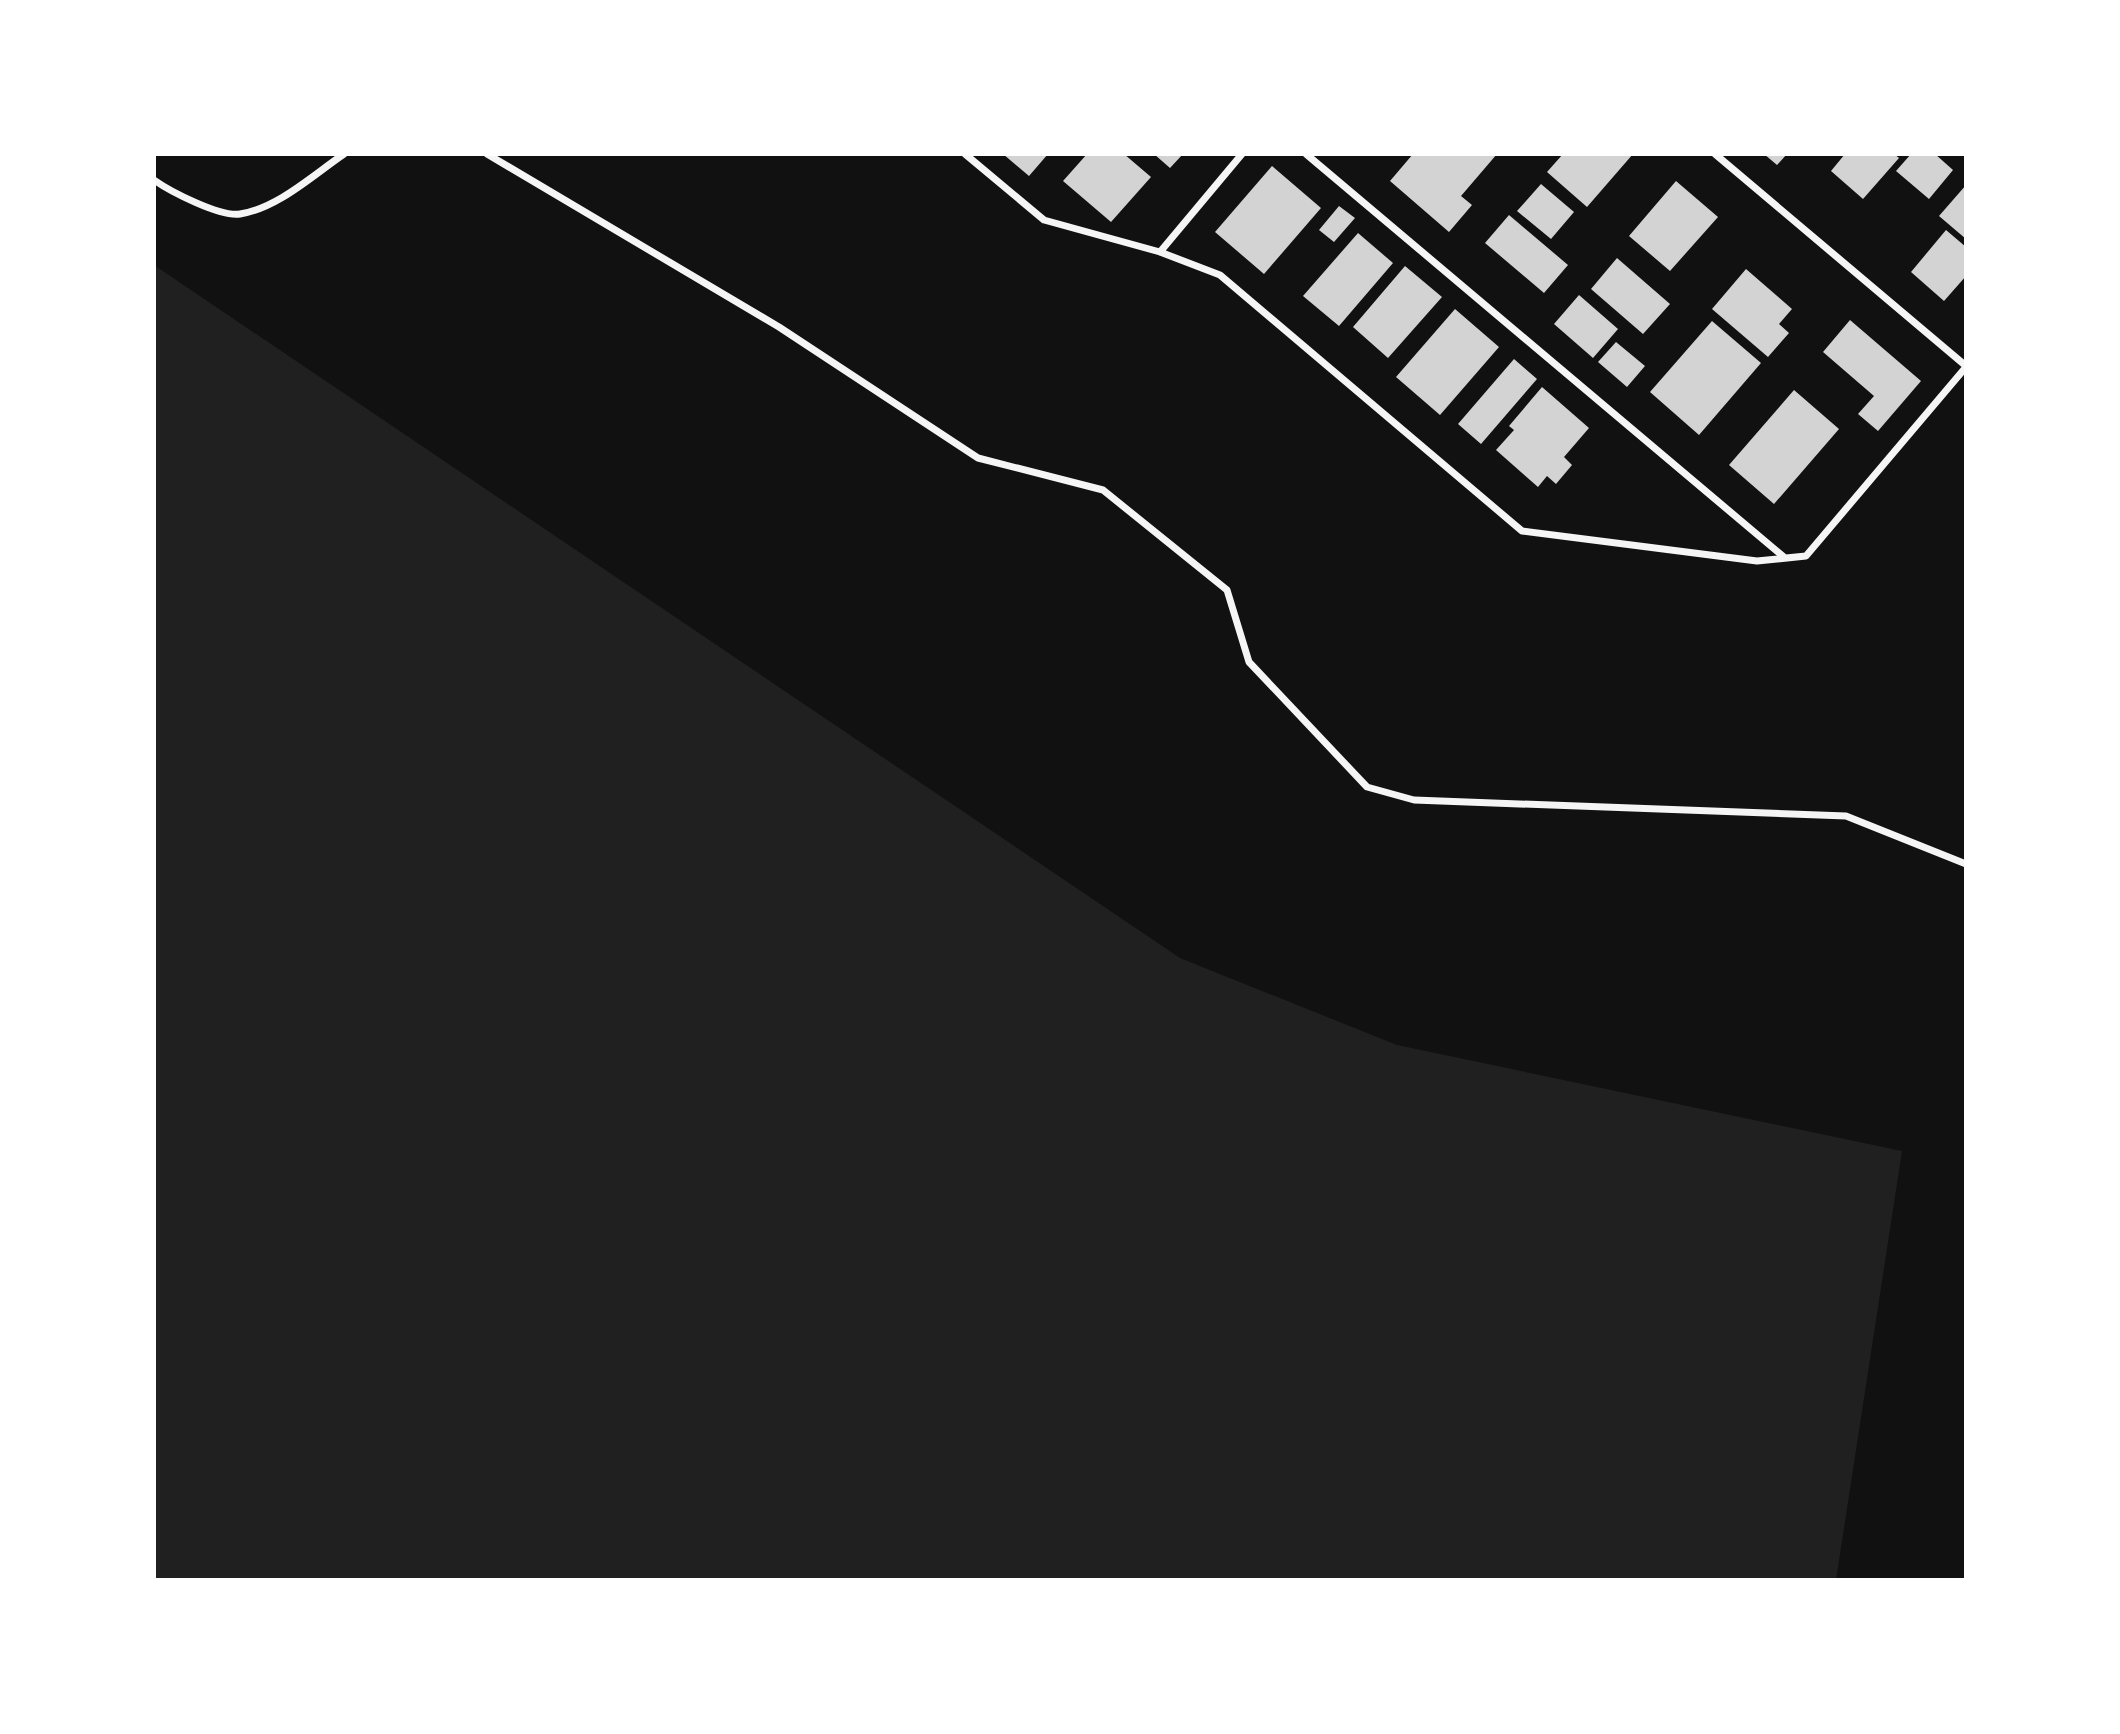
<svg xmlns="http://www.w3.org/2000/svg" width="2120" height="1734" viewBox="0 0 2120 1734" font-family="Rubik,sans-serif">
<rect width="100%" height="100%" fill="#111"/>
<path fill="#202020" d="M154,265L1180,958L1397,1045L1902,1151L1836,1580H154Z"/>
<path fill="#d3d3d3" d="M1003,154H1048L1029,176Z
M1087,154H1124L1151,177L1111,222L1063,181Z
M1154,154H1183L1170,168Z
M1413,154H1497L1461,196L1472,205L1449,232L1390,181Z
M1563,154H1633L1587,207L1547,172Z
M1764,154H1787L1777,165Z
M1845,154H1894L1899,158L1863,199L1831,171Z
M1911,154H1935L1953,170L1929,199L1896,171Z
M1272,166L1321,208L1264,274L1215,232Z
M1676,181L1718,217L1670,271L1629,236Z
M1541,184L1574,212L1551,239L1517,211Z
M1966,185V239L1939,216Z
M1339,206L1355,218L1334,242L1319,230Z
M1509,215L1568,265L1544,293L1485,243Z
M1946,230L1966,247V276L1944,301L1911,272Z
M1358,233L1393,263L1339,326L1303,296Z
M1617,258L1670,304L1643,334L1591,289Z
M1405,266L1442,297L1388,358L1353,327Z
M1746,269L1792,309L1779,324L1789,333L1768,357L1712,309Z
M1579,295L1618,329L1593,358L1554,324Z
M1455,309L1499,347L1440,415L1396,377Z
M1850,320L1921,381L1878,431L1858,414L1874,396L1823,352Z
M1712,321L1761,363L1699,435L1650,392Z
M1616,342L1645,366L1627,387L1598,362Z
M1514,359L1537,379L1481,444L1458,424Z
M1542,387L1589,428L1564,457L1572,465L1556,484L1547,476L1538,487L1496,450L1514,430L1509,426Z
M1794,390L1839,429L1774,504L1729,465Z"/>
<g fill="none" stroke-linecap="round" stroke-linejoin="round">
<path stroke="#f5f5f5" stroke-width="7" d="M487,154L779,327L978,458L1103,490L1227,590L1249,662L1367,787L1414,800L1846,816L1966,864
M965,154L1044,220L1160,252L1220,275L1522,531L1757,561L1806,556L1966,367
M1306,154L1785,558
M1715,154L1966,366
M154,180C171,192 220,217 240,214C278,208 313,175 344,154
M1160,252L1242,154"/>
</g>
<rect width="2120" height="1734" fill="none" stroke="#ffffff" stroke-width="312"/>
</svg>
